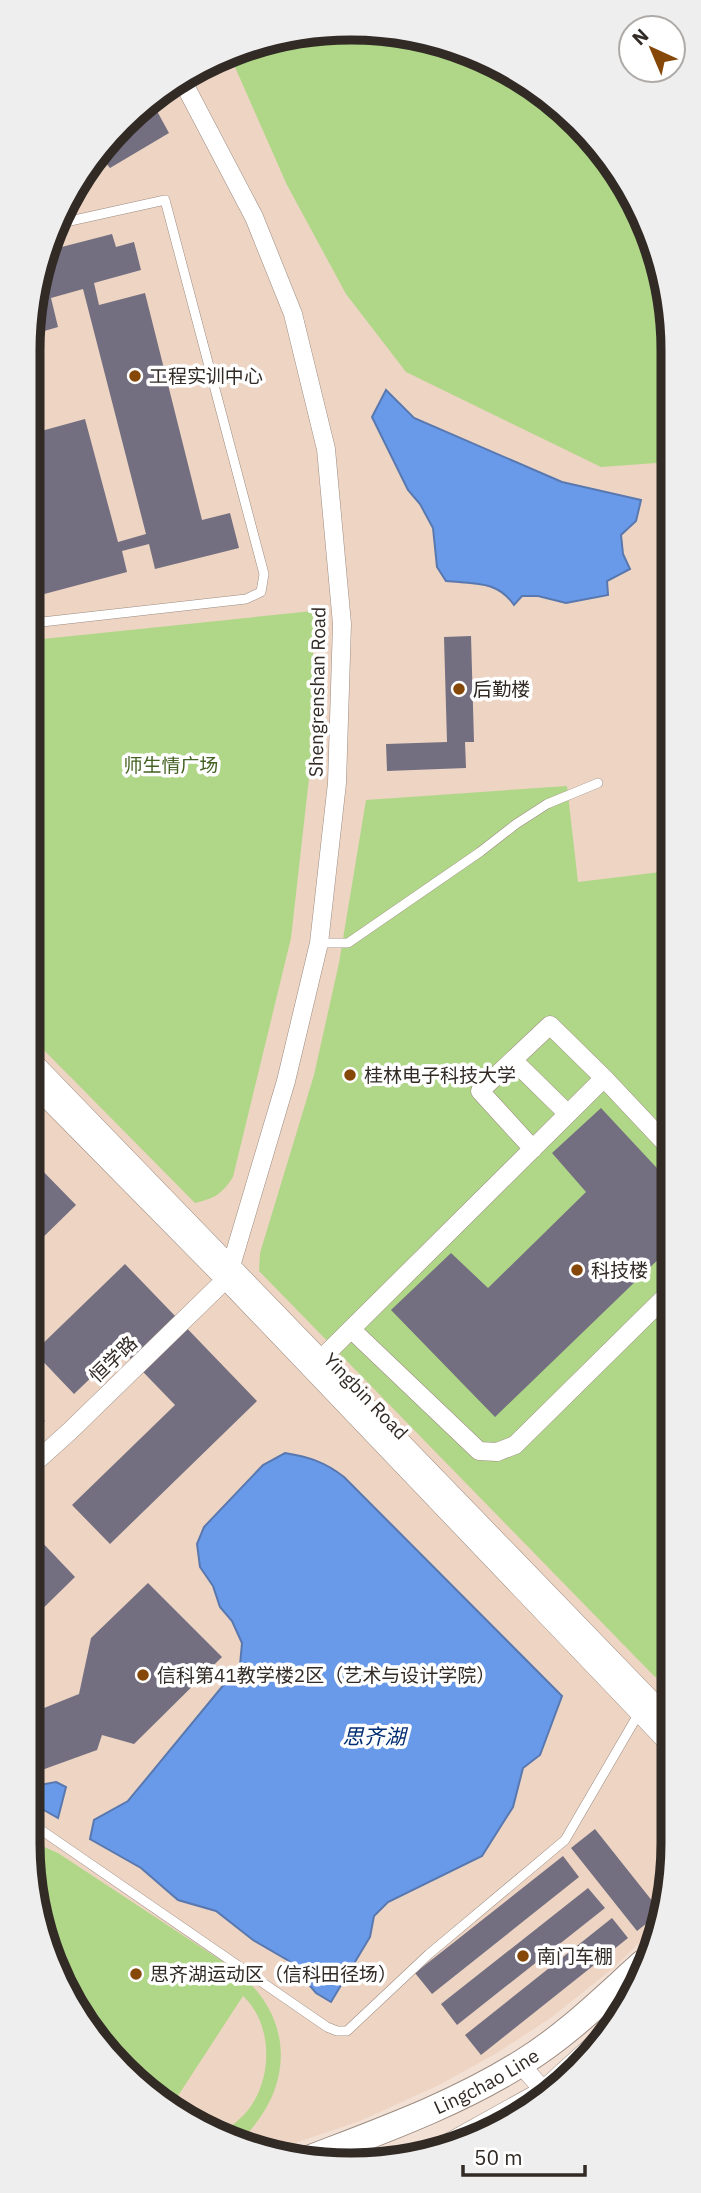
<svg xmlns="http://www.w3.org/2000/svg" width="701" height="2193" viewBox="0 0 701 2193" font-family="'IBM Plex Sans','Noto Sans SC',sans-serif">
<rect width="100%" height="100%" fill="#f3e0d4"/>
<path fill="#edd4c3" d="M288,34H414L511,71L579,123L640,208L670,308L667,1906L660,1922L616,1966L552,2017L497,2053L439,2085L360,2121L271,2151L208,2132L108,2055L52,1966L28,1842L34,287L83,171L172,82Z"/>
<path fill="#b0d788" d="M288,34H414L511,71L579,123L640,208L670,308V462L601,467L406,372L346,294L287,185L231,58Z
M313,611V743L291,938L233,1177C221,1195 215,1198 195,1203L31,1037L33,640Z
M567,786L578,882L669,871L667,1676L655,1677L259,1271L260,1253L314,1075L339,963L366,800Z
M28,1840L58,1853L234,1969C294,2015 296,2086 242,2139L239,2141L218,2135C230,2127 242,2119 251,2106C273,2074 272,2023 243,1996L172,2105L108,2055L52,1966Z"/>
<path fill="#699aea" stroke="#5878af" stroke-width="2" d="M386,390L414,418L562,482L641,500L636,521L621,535L623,554L630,569L607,581L608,595L566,603L538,596H522L514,605C497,580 474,584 446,581L437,567L433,528L420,504L408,490L372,417Z
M285,1453C309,1457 325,1462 344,1477L562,1696L540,1755L523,1768L513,1807L482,1856L388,1902L374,1916L370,1937L331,2002L316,1993L289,1961L253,1940L216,1911L178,1900L141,1868L90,1839L94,1820L128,1801L240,1665L242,1643L232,1621L220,1607L213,1586L200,1567L197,1544L204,1527L263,1465Z
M56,1782L66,1787L58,1818L28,1801V1787Z"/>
<path fill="#736f80" d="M152,102L169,133L110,168L99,155Z
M112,234L116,247L134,242L141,270L94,283L99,305L145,293L202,520L230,513L239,548L155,569L149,544L122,551L127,572L33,597L34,433L85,419L118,542L146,534L83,289L51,298L58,327L34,334V287L50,250Z
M471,636L474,742H465L466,768L387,771L386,744L447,742L444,637Z
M601,1108L668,1180V1250L495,1417L391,1310L451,1253L488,1288L586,1192L552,1153Z
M33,1161L76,1205L30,1250L31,1163Z
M125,1264L257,1401L110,1544L72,1505L175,1405L121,1349L74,1394L34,1352Z
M30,1405L45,1421L30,1436Z
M38,1538L75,1577L29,1622V1547Z
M148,1583L222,1657L134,1744L102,1735L97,1750L28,1775L29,1714L79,1694L91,1638Z
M595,1829L661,1912L637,1931L571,1848Z
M563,1856L579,1877L432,1994L415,1973Z
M588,1888L605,1908L457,2025L441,2004Z
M612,1918L628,1938L481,2055L465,2035Z"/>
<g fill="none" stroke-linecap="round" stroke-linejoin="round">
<g stroke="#9c8b80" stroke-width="10">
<path id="lane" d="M33,623L246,599L261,592L264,574L165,200L61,223
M319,943H348L480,852L516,824L547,804L598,783
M28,1821L327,2027L337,2031H347L429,1954L565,1840L639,1713"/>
</g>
<g stroke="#9c8b80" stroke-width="19">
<path id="street" d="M31,1059L667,1716
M513,1060L568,1114
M31,1083L236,1291L667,1742
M533,1149L480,1091L550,1025L604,1078
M351,1329L479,1451L497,1452L515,1445L668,1294
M321,1359L604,1078L668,1146
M30,1467L70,1431L225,1280L231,1266L286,1081L319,943L337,783L342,624L326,449L293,314L254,217L181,78
M520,2064L547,2094
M423,2155L435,2150L543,2090L619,2021"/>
</g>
<g stroke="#9c8b80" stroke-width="28">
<g id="secondary">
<path id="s1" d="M303,2161C378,2132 455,2105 523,2062C567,2035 605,1997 643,1963"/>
</g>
</g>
<use href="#lane" stroke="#fff" stroke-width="9"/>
<use href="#street" stroke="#fff" stroke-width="18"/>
<use href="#secondary" stroke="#fff" stroke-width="26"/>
</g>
<g fill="#864809" stroke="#fff" stroke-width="2.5">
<circle cx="135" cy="376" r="7"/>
<circle cx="459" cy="689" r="7"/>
<circle cx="350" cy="1075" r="7"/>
<circle cx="577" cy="1270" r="7"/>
<circle cx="143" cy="1675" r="7"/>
<circle cx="523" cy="1956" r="7"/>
<circle cx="136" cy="1974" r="7"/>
</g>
<g text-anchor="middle" stroke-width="7" stroke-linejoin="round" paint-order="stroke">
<g font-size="19" fill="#312a25" stroke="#fff" text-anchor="start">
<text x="149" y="383">工程实训中心</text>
<text x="473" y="696">后勤楼</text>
<text x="364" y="1082">桂林电子科技大学</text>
<text x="591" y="1277">科技楼</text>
<text x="157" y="1682">信科第41教学楼2区（艺术与设计学院）</text>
<text x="537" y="1963">南门车棚</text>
<text x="150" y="1981">思齐湖运动区（信科田径场）</text>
</g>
<g font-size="19" fill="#312a25" stroke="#fff">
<text transform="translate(317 692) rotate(-89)" y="7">Shengrenshan Road</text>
<text transform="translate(113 1359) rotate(-44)" y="7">恒学路</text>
<text transform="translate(366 1396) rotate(46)" y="7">Yingbin Road</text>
<text dy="7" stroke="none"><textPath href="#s1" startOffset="200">Lingchao Line</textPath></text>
</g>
<g font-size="19" fill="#466223" stroke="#fff">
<text x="171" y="772">师生情广场</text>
</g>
<g font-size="21" font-style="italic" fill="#022d72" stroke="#fff">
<text x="374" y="1744">思齐湖</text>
</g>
</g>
<path d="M0 0H701V2193H0ZM350 40H351A310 310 0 0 1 661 350V1843A310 310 0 0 1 351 2153H350A310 310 0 0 1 40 1843V350A310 310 0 0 1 350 40Z" fill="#efeeee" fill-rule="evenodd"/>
<path fill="none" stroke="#312a25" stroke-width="9" d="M350 40H351A310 310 0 0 1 661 350V1843A310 310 0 0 1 351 2153H350A310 310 0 0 1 40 1843V350A310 310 0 0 1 350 40Z"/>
<g transform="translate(652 49) rotate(316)"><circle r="33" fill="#ffffff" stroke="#adaaa8" stroke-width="2"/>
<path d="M0-5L12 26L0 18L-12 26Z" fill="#864809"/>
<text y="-10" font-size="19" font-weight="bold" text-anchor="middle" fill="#312a25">N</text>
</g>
<path d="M463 2165v10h122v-10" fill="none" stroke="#312a25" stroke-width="3.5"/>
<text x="474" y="2165" font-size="21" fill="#312a25" stroke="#ffffff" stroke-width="5" paint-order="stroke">50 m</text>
</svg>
